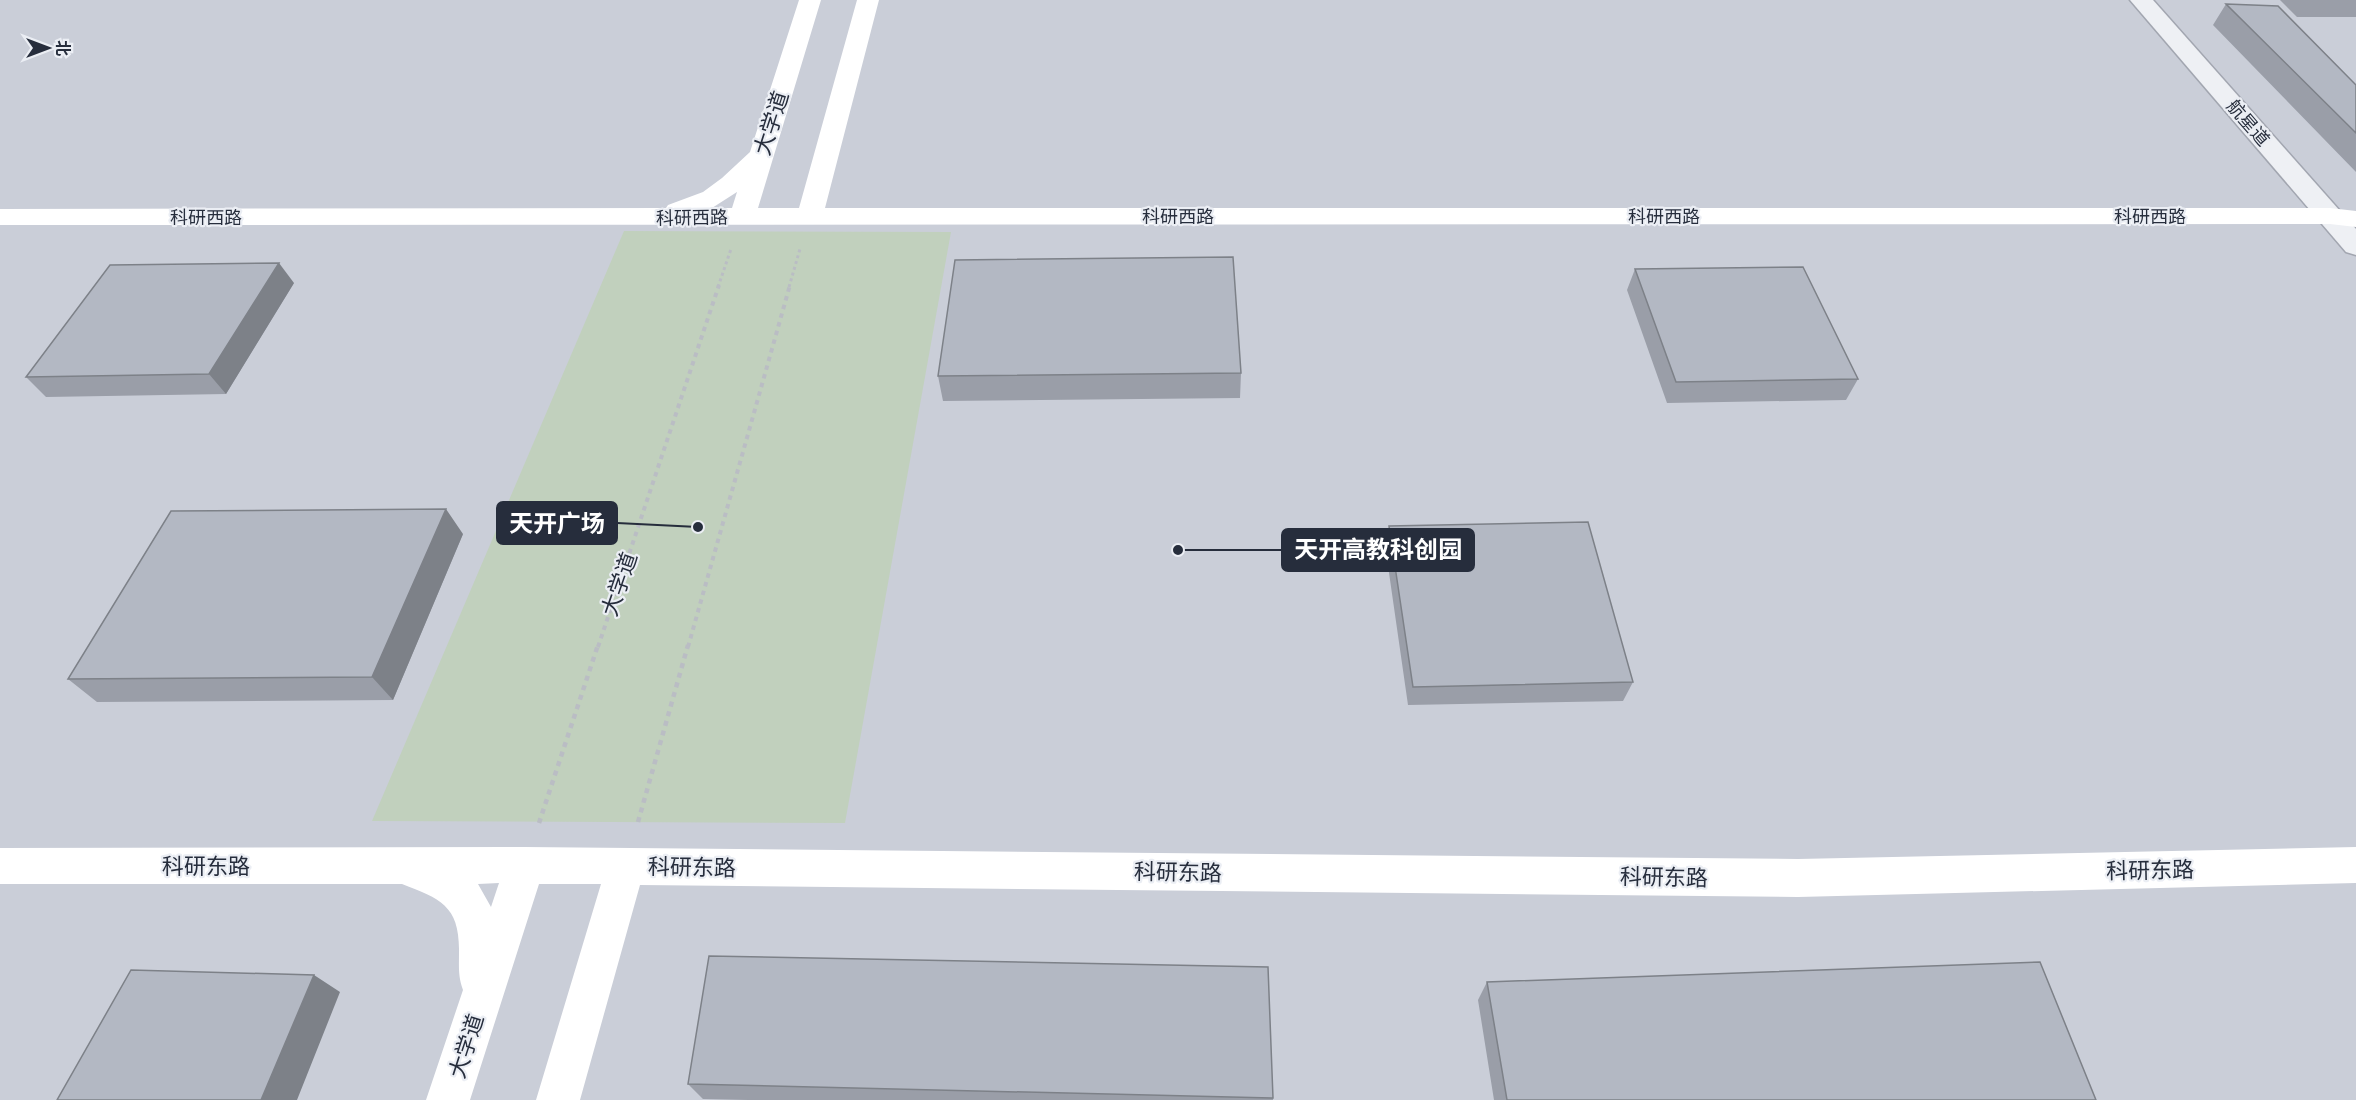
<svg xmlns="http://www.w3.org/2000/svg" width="2356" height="1100" viewBox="0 0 2356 1100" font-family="Cabin,'Noto Sans SC',sans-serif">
<rect width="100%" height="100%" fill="#dcdfe6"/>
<path fill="#caced8" d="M0,0H2356V1100H0Z"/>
<path fill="#c1d0bd" d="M624,231L951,232L845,823L372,821Z"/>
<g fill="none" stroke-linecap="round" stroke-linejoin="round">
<g stroke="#a2a6b0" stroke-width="3">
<path id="street" d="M2130,0H2153L2356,229V255L2346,252Z"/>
</g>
<path stroke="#babdc4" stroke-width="3" stroke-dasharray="3 3" stroke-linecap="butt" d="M718,287L731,249
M789,287L800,249"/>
<path stroke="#babdc4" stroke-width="4" stroke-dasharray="4.5 4.5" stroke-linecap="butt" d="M598,647L719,285
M688,647L790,285"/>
<path stroke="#babdc4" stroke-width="4.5" stroke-dasharray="5 5" stroke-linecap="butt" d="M638,822L688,645
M539,823L598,645"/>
<use href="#street" fill="#eef0f4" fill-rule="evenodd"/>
<path fill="#fff" fill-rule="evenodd" d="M799,0H821L758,208H799L857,0H879L825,208H2330L2356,211V227L2330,224L0,225V209L666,208L668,205L703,192L722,178L750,152ZM737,192L732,208H712Z
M525,847L1798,859L2356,847V883L1798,897L640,885L580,1100H536L601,884H539L470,1100H426L463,990C458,976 459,967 459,953C460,906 441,899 402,884H0V848ZM499,883L491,907L478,884Z"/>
</g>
<path fill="#9a9ea8" d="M2280,0H2356V17H2297Z
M2226,4L2356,85V172L2213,25Z
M1635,269L1858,379L1846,400L1667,403L1627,290Z
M294,283L226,394L46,397L26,377Z
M1241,373L1240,398L943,401L938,376Z
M1389,526L1633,682L1623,701L1408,705L1385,545Z
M463,534L393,700L97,702L68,679Z
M1487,982L2096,1100H1494L1478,1000Z
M688,1084L1273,1098V1100H748L703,1099Z"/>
<path fill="#7d8188" d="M279,263L294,283L226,394L209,374Z
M446,509L463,534L393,700L372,677Z
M314,975L340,992L297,1100H261Z"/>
<path fill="#b3b8c3" stroke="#7d8188" stroke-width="1.5" d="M2226,4L2278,6L2356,85V133Z
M1233,257L1241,373L938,376L955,260Z
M279,263L209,374L26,377L110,265Z
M1803,267L1858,379L1676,382L1635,269Z
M446,509L372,677L68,679L171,511Z
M1588,522L1633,682L1413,687L1389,526Z
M709,956L1268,967L1273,1098L688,1084Z
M2040,962L2096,1100H1507L1487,982Z
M131,970L314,975L261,1100H57Z"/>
<g text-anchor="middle" stroke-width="4.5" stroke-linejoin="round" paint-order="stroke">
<g font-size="18" fill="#262d3c" stroke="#ebeef4">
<text transform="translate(2248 123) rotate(49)" y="6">航星道</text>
<text x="1178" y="223">科研西路</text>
<text x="1664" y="223">科研西路</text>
<text x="2150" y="223">科研西路</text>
<text x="206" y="224">科研西路</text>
<text transform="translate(692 218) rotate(-1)" y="6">科研西路</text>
</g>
<g font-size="22" fill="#262d3c" stroke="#ebeef4">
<text transform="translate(771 123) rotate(-72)" y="8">大学道</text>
<text transform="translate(619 584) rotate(-71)" y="8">大学道</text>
<text x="206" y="874">科研东路</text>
<text transform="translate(692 867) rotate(1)" y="8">科研东路</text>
<text transform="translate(2150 870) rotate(-1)" y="8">科研东路</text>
<text transform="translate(1178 872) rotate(1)" y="8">科研东路</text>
<text transform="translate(1664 877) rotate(1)" y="8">科研东路</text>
<text transform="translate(466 1046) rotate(-72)" y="8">大学道</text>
</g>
</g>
<path fill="none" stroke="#262d3c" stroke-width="2" d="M698 527L617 523M1178 550L1282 550"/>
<g fill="#262d3c" stroke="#ebeef4" stroke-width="2">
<circle cx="698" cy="527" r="6"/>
<circle cx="1178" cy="550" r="6"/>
</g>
<g fill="#262d3c" stroke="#262d3c" stroke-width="2">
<rect x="497" y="502" width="120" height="42" rx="6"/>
<rect x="1282" y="529" width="192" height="42" rx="6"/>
</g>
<g font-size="24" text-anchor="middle" font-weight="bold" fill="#fff">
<text x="557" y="532">天开广场</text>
<text x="1378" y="558">天开高教科创园</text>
</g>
<g transform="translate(48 48) rotate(90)" stroke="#ebeef4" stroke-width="4.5" paint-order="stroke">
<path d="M0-4.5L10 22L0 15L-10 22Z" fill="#262d3c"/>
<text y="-9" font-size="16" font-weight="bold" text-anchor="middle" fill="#262d3c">北</text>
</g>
</svg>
